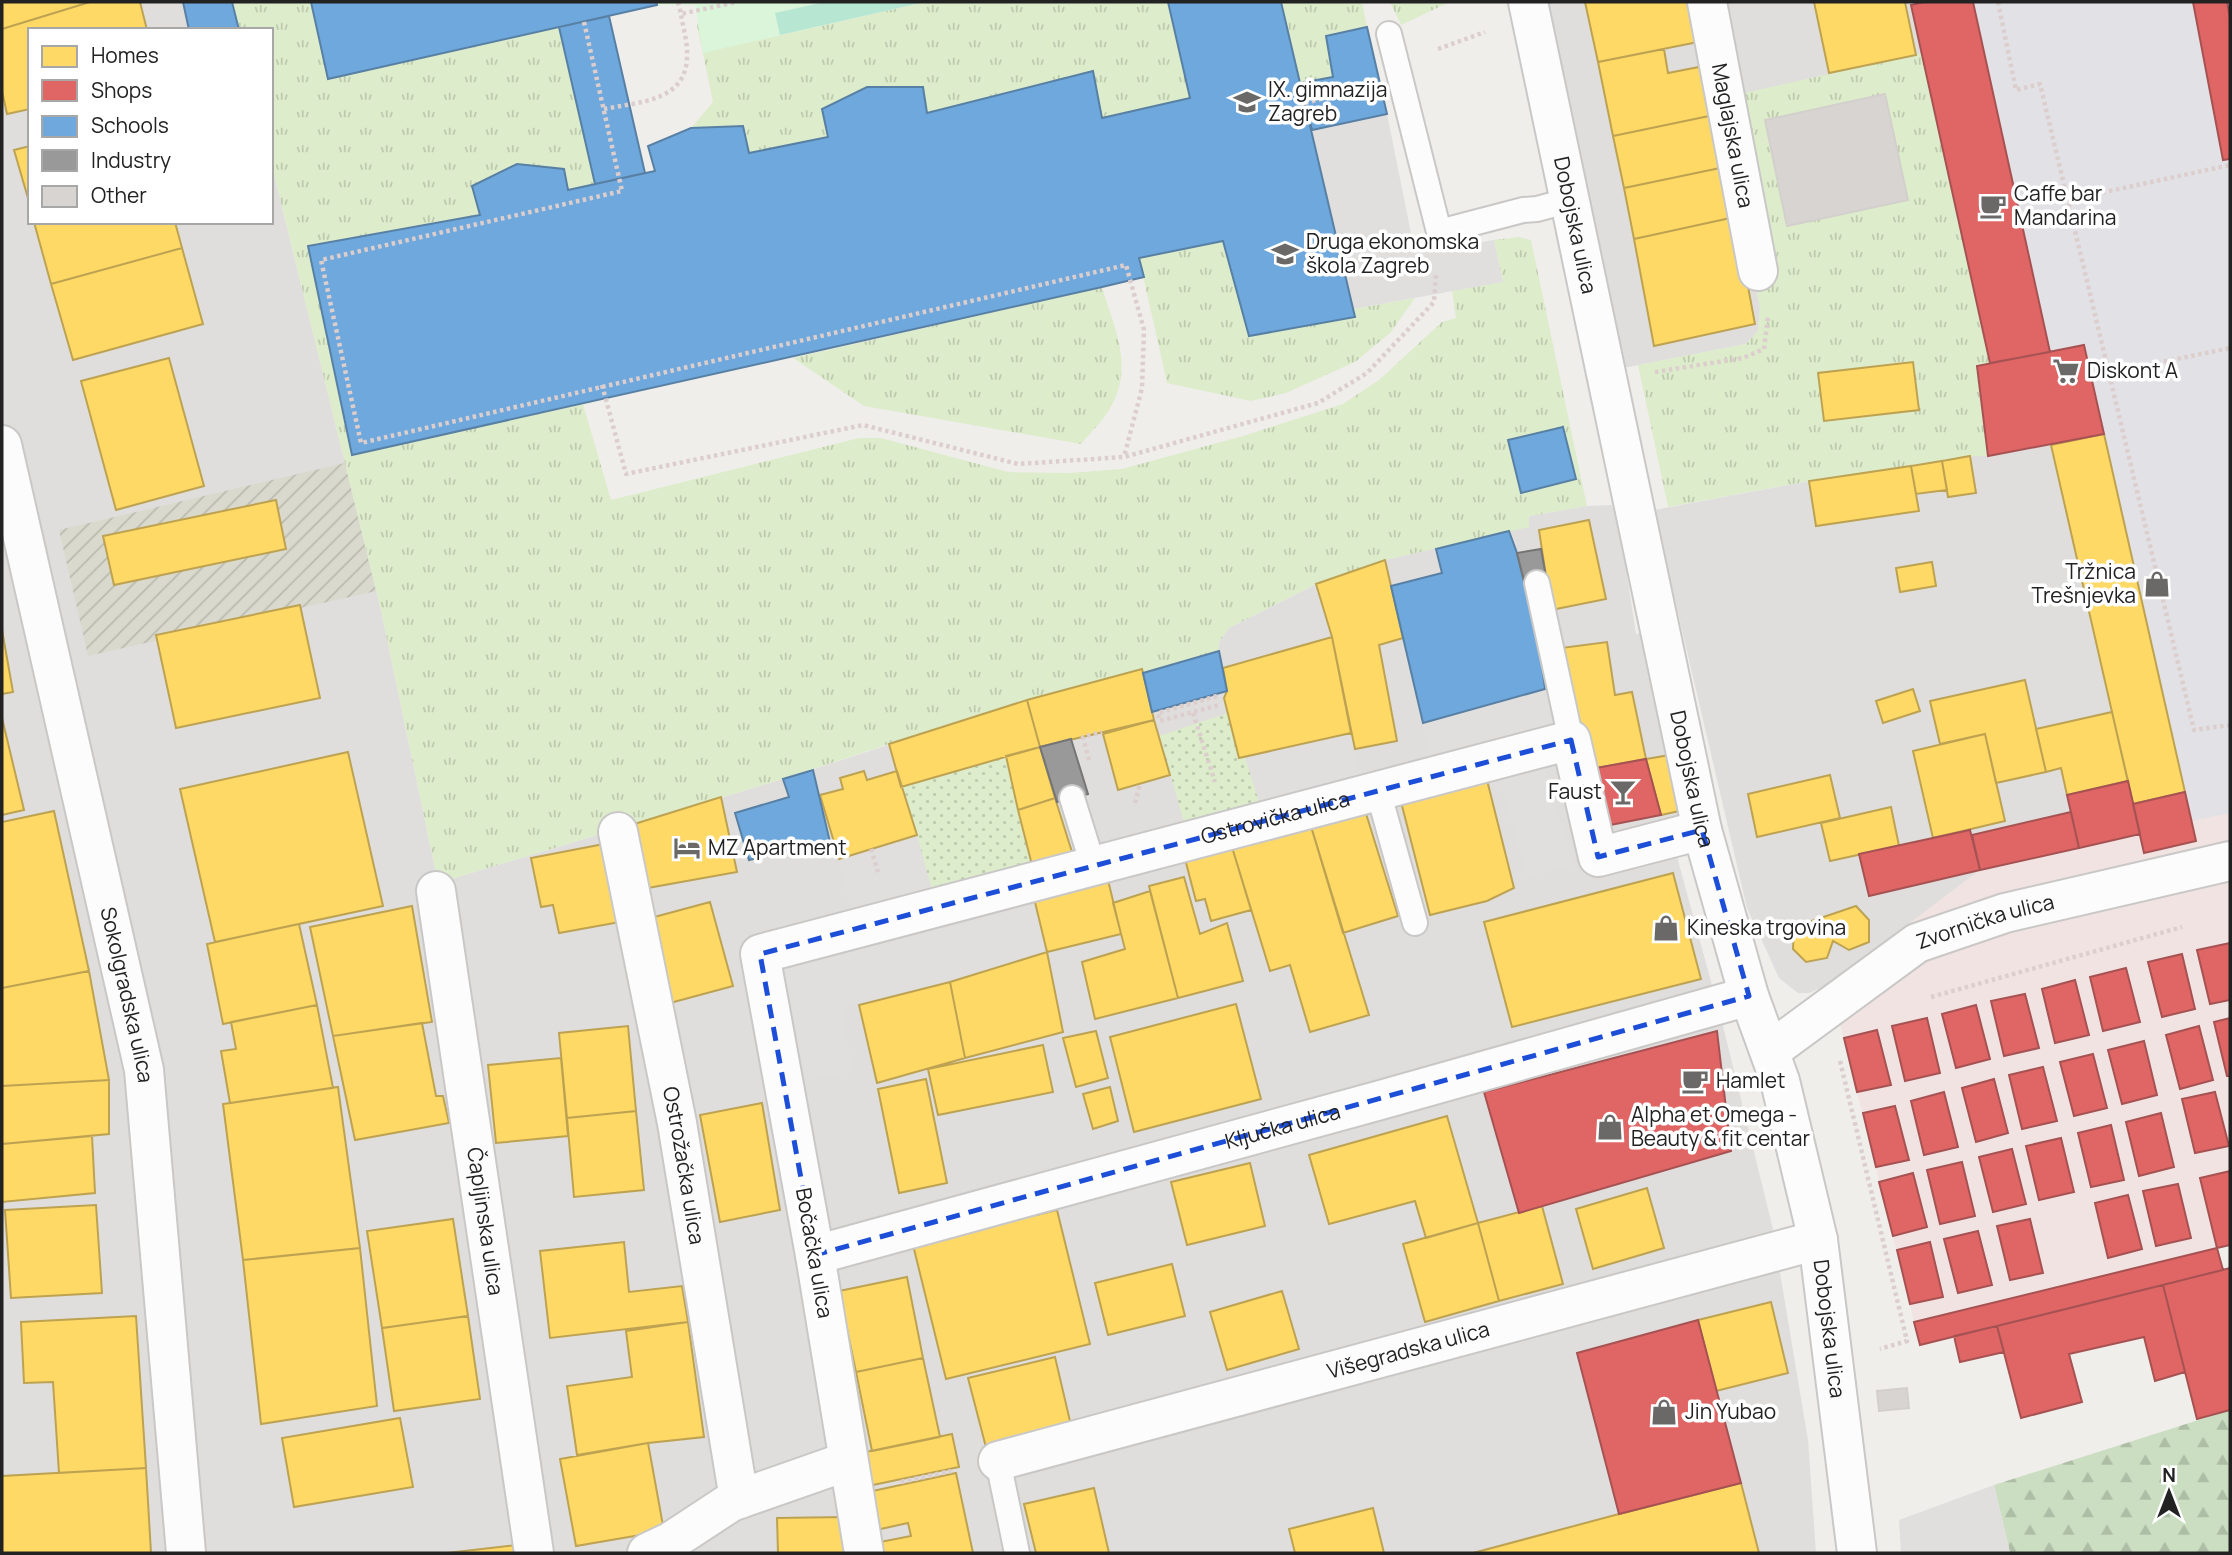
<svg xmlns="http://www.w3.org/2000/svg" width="2232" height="1555" viewBox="0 0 2232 1555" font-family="Manrope,sans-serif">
<defs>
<pattern id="construction-furrows" width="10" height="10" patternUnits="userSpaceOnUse" patternTransform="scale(1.75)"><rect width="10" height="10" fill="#d9d9cd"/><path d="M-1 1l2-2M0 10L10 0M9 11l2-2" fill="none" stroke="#babab0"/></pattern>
<pattern id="grass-tufts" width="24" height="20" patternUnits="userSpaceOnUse" patternTransform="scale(1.75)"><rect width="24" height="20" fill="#ddeccb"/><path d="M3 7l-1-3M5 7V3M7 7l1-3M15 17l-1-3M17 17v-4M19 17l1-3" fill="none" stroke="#bdcaae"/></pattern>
<pattern id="forest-firs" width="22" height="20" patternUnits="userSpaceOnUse" patternTransform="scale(1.75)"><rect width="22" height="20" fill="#cbdec1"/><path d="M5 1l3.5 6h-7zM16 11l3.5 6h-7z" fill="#aebea6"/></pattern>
<pattern id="garden-dots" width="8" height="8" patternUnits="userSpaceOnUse" patternTransform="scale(1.75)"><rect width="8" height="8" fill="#ddeccb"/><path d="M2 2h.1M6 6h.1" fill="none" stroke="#bdcaae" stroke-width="1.8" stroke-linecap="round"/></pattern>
</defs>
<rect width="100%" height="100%" fill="#f0eeeb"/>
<path fill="#dfdedc" d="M2,2H232L239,30H30V222H271V162L381,610L438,883L783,779L1027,700L1219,651V642L1229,628L1316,584L1385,560L1529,526V516L1587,506L1612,505L1624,556L1636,634L1646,632L1684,810L1676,853L1722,1022L1772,1225L1808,1440L1816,1553H2Z
M1546,2H1911L1922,53L1717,114L1760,307L1758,331L1746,344L1618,369Z
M2051,445L2140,834L1980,870L1830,984L1809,993H1798L1779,978L1747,908L1654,510L1809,481L1970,456H1988Z"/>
<path fill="#f1e3e1" d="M1911,2H2230V1171L2200,1178L2223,1270L1920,1345L1830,984L1980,870L2140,834L2051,445L1988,456L1977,366L1990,363Z"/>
<path fill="url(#construction-furrows)" d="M345,463L376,591L88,656L59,530Z"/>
<path fill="url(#grass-tufts)" d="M232,2H311L329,79L559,27L595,184L568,190L564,169L517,164L473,186L480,215L308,246L352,455L583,404L611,500L859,438H881L1008,472L1069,473L1122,469L1243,436L1343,404L1379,380L1442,322L1456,318L1452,291L1503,282L1494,240L1519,237L1531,240L1587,506L1529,516V527L1385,560L1316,584L1229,628L1219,642V651L1143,673L1141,669L968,718L783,779L438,883L381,610L271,162V30H239Z
M925,2H1168L1190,98L1102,118L1093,71L927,113L867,87L822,109L828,137L749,153L743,126L691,128L713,102L697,25L700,17L781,35Z
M1281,2H1362L1367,27L1326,36L1333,77L1300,83Z
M1390,2H1450L1401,25Z
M1922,53L1990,363L1977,367L1988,456H1970L1809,481L1668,507L1638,365L1746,344L1758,331L1760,307L1717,114L1736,95Z
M1223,241L1249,336L1354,317L1353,309L1415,298L1390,333L1355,362L1286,393L1251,401L1167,383L1139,258Z
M1102,287C1115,330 1135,368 1109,410C1102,422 1090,433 1081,444L864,406L793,358Z"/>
<path fill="url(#forest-firs)" d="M2230,1410V1553H2010L1994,1485Z"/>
<path fill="#daf5da" d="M311,2H925L703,53L695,5H657L328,79Z"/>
<path fill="url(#garden-dots)" d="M1228,713L1239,758L1245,757L1259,801L1184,822L1159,736Z
M1006,756L1032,865L932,890L901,787Z"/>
<path fill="#b7e6d2" d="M825,2H925L780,35L775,13Z"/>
<path fill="#e0dfde" d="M1387,114L1415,253L1494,240L1503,282L1353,309L1312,130Z
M1545,689L1553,724L1429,755L1423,723Z
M1351,733L1359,775L1259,801L1245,757Z
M1543,762L1573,866L1526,876L1498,770Z
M917,835L932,890L851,909L839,859Z
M1034,898L1047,952L950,982L859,1005L841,1007L853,1071L806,1081L780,968Z
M1994,1485L2010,1553H1901L1899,1520Z"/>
<path fill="#e2e1e5" d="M1973,2H2230V813L2192,821L2084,346L2050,352Z"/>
<path fill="#ffd966" stroke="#bda252" stroke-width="2" d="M2,2H90L2,29Z
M90,2H140L147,30H30V109L7,114L2,91V29Z
M1585,2H1695L1703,41L1598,62Z
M1814,2H1905L1916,55L1829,73Z
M1664,49L1668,73L1704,66L1714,115L1613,136L1598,62Z
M1714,115L1725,167L1624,188L1613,136Z
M30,146V205L14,150Z
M1725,167L1735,217L1634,239L1624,188Z
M1735,217L1755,324L1654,346L1634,239Z
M34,222H175L182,248L51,284Z
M182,248L203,324L73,360L51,284Z
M169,358L204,486L116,510L81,381Z
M1913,362L1919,410L1824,421L1818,373Z
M2104,434L2185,792L2133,804L2051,445Z
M1970,456L1976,493L1948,497L1942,461Z
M1942,461L1947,490L1916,494L1911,466Z
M1911,466L1919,511L1816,526L1809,481Z
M276,500L286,549L114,585L103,536Z
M1589,520L1606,599L1551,610L1539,530Z
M1385,560L1403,638L1379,645L1397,741L1355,749L1332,637L1316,584Z
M1932,562L1936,586L1900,592L1896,568Z
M300,605L320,698L176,728L156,635Z
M2,630L13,692L2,694Z
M1332,637L1351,733L1239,758L1224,698L1227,691L1223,668Z
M1607,642L1615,695L1632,692L1646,759L1585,770L1561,648Z
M1142,669L1154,720L1040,747L1027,700Z
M2025,680L2046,772L1996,783L1985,734L1940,744L1930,701Z
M1913,689L1920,711L1883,723L1876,701Z
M1027,700L1040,747L901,787L889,744Z
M2112,712L2128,781L2067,795L2061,768L2046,772L2036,729Z
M2,718L24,810L2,815Z
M1154,720L1170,775L1118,790L1103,734Z
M1985,734L2005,821L1933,838L1913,751Z
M1040,747L1055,798L1018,810L1006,756Z
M348,752L383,906L215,942L180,789Z
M1670,755L1684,810L1661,815L1646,759Z
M864,771L867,780L897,771L917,835L839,859L820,795L843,789L840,778Z
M1830,775L1840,818L1757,837L1748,794Z
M1486,776L1514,888L1487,901L1430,915L1400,798Z
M721,797L737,872L642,889L628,826Z
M1055,798L1072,852L1032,865L1018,810Z
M1363,804L1398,916L1343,933L1310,823Z
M1891,807L1899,846L1830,861L1821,823Z
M54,811L89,971L2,988V822Z
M1310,823L1369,1015L1310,1032L1290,965L1270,971L1232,847Z
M604,844L620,922L559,933L553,905L541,907L531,858Z
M1232,847L1251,910L1211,921L1205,899L1196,901L1185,859Z
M1673,873L1701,979L1512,1027L1484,922Z
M1184,877L1200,934L1227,923L1243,981L1178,998L1149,886Z
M1108,880L1121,934L1047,952L1034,898Z
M1150,891L1178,998L1095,1019L1082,962L1125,949L1113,903Z
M710,902L733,986L670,1003L647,919Z
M412,906L432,1022L333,1036L310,927Z
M1856,906L1869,920V942L1849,950L1833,941L1827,958L1806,962L1793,949L1794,927Z
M299,924L317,1005L223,1024L207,944Z
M1047,952L1063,1032L965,1058L950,982Z
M89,971L109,1080L2,1086V988Z
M950,982L965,1058L877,1083L859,1005Z
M1236,1004L1261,1099L1134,1132L1110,1037Z
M317,1005L333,1088L230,1103L221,1051L236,1049L231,1022Z
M422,1023L436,1096H443L449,1123L355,1140L333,1036Z
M628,1026L636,1111L567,1118L559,1033Z
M1096,1031L1108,1078L1076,1087L1063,1038Z
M1043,1045L1053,1092L938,1115L928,1069Z
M561,1058L568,1136L496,1143L488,1065Z
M926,1079L947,1183L899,1193L878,1089Z
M109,1080V1134L2,1144V1086Z
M338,1087L360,1248L243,1260L223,1104Z
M1110,1087L1118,1121L1093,1129L1083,1094Z
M762,1103L780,1210L720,1222L700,1115Z
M636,1111L644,1190L574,1197L567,1118Z
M1447,1116L1478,1223L1426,1238L1415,1201L1329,1224L1309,1155Z
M92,1136L95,1193L2,1202V1144Z
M1250,1163L1265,1226L1187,1245L1171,1182Z
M1647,1188L1664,1248L1593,1269L1576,1209Z
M96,1205L102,1293L11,1298L5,1210Z
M1542,1206L1563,1284L1499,1301L1478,1223Z
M1057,1210L1090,1344L946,1379L913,1245Z
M453,1219L468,1316L382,1328L367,1231Z
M1478,1223L1499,1301L1425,1322L1403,1244Z
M624,1242L629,1292L682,1286L688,1322L550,1338L540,1251Z
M360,1248L377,1406L261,1424L243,1260Z
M1172,1264L1185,1316L1108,1335L1095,1283Z
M907,1277L923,1358L856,1372L839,1291Z
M1282,1291L1299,1349L1227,1370L1210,1312Z
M1771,1302L1788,1373L1716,1391L1698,1320Z
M136,1316L146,1468L59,1473L53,1382L24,1383L21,1322Z
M468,1316L480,1399L394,1411L382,1328Z
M688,1322L704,1437L648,1443L577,1455L567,1386L632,1377L626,1331Z
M1055,1357L1073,1434L988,1455L968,1378Z
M923,1358L940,1437L872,1451L856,1372Z
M400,1418L413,1487L294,1507L282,1438Z
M952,1434L959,1467L868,1486L861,1453Z
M648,1443L664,1531L576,1546L560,1459Z
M146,1468L151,1553H2V1476Z
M956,1473L973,1553H877L875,1543L911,1536L908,1523L876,1530L868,1492Z
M1741,1483L1759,1553H1473L1619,1514Z
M1094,1488L1109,1553H1036L1024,1504Z
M1373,1508L1384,1553H1295L1289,1529Z
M844,1517L845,1553H778L777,1518Z
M516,1545L517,1553H447Z"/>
<path fill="#e06666" stroke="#a75252" stroke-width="2" d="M1924,2H1973L2050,352L1990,363L1911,5Z
M2193,2H2227L2230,18V159L2223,160Z
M2084,345L2104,434L1988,456L1977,366Z
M1646,759L1661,815L1600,827L1585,770Z
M2128,781L2140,834L2079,848L2067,795Z
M2185,792L2196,841L2144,853L2133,804Z
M2071,812L2079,848L1980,870L1972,835Z
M1970,830L1980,870L1869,896L1859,854Z
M2230,943V1000L2210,1004L2197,950Z
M2182,954L2195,1009L2162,1017L2148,962Z
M2126,968L2140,1022L2103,1031L2090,977Z
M2075,980L2089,1035L2055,1043L2042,989Z
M2025,994L2039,1048L2004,1056L1991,1001Z
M1976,1005L1990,1059L1956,1068L1942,1014Z
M1927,1018L1940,1073L1905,1081L1892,1026Z
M2230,1018V1076H2227L2214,1022Z
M2199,1026L2213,1080L2180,1089L2166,1035Z
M1877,1030L1891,1085L1857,1092L1844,1038Z
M1717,1031L1731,1151L1519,1213L1484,1092Z
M2144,1041L2157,1095L2122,1104L2108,1050Z
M2093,1054L2107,1108L2074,1116L2060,1062Z
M2043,1067L2057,1121L2022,1129L2009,1075Z
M1994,1079L2008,1133L1976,1142L1962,1088Z
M1944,1092L1958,1147L1924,1155L1911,1101Z
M2215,1092L2229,1146L2195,1153L2182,1099Z
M1895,1106L1909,1160L1876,1167L1863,1113Z
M2161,1113L2174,1167L2139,1176L2126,1122Z
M2111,1125L2124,1180L2091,1187L2078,1133Z
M2061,1138L2074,1192L2039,1200L2026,1146Z
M2012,1149L2026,1204L1993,1212L1979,1157Z
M1962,1162L1975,1216L1940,1224L1927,1170Z
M2230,1171V1245L2217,1248L2200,1178Z
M1913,1173L1927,1227L1893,1236L1879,1182Z
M2178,1184L2191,1238L2156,1246L2143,1191Z
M2128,1195L2142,1249L2108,1258L2095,1203Z
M2030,1219L2043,1273L2010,1280L1997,1226Z
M1978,1231L1992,1285L1958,1293L1944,1239Z
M1930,1242L1943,1297L1910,1304L1897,1250Z
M2217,1248L2223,1270L1920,1345L1914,1322Z
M2230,1268V1410L2197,1419L2163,1285Z
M2163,1285L2185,1372L2155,1381L2144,1337L2069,1354L2082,1402L2021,1418L1997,1326Z
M1698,1320L1741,1483L1619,1514L1577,1353Z
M1997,1326L2004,1352L1960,1362L1954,1336Z"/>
<path fill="#6fa8dc" stroke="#5880a4" stroke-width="2" d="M183,2H232L239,30H189Z
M311,2H656L657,5L328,79Z
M1168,2H1281L1355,317L1249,336L1223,241L1139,258L1144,277L1102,287L352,455L308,246L480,215L472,186L517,164L564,169L568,190L655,171L648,146L691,128L743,126L749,153L828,137L822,109L867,87H923L927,113L1093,71L1102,118L1190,98Z
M609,16L645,173L595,184L559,27Z
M1367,27L1387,114L1312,130L1300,83L1333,77L1326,36Z
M1563,427L1576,479L1521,493L1508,440Z
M1509,531L1517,553L1539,641L1545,689L1423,723L1391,586L1442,573L1436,549Z
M1219,651L1227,691L1152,712L1143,673Z
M813,770L830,842L749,860L735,813L789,797L783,779Z"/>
<path fill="#999" stroke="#757575" stroke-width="2" d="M1541,549L1547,582L1525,585L1517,553Z
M1071,739L1088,794L1057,802L1040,747Z"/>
<path fill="#d7d4d2" stroke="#d3d0cc" stroke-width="2" d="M1885,94L1908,200L1787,226L1765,120Z
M1907,1388L1909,1408L1879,1411L1877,1391Z"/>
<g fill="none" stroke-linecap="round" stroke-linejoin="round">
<g stroke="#c9c8c7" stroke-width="28">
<path id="lane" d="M1389,34L1439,232L1523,210L1537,209L1570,200
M1537,583L1571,740
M1378,791L1415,923
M1072,798L1093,865
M998,1461L1017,1553"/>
</g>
<g stroke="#c9c8c7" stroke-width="42">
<g id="street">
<path id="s1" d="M1528,2L1702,830L1749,996L1780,1081L1818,1240L1857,1553"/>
<path id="s2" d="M1707,2L1758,271"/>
<path id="s3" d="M2,445L144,1070L186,1553"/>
<path id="s4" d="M618,832L677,1123L739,1499"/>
<path id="s5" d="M436,891L534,1553"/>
<path id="s6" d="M1770,1051L1917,943L2005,913L2230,861"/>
<path id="s7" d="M815,1255L1377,1101L1749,996"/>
<path id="s8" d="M998,1461L1818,1240"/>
<path d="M647,1553L670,1542L731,1502L848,1461"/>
<path id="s9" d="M864,1553L815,1255L760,954L1571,740L1598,857L1702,830"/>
</g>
</g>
<path stroke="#dccecd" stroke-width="4.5" stroke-dasharray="3.5 3.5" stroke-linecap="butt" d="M678,2L681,14L736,2
M1998,2L2016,90L2040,84L2194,730L2230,725
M584,22L622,191L321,260L361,443L1126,265L1144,330L1142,388L1124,457
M1438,49L1485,32
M1305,103L1344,93L1359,83
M604,109C638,102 686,102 687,57C688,43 683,28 681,14
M2068,200L2230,165
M1655,372L1743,358L1764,349L1768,316
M2109,373L2230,348
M602,385L626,474L863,425L1018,464L1124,457L1318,403L1367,373L1434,302L1436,275
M1217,696L1158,713L1160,721L1219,705
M1193,713L1215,782
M1089,760L1083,737L1102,732
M1135,803L1140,784
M871,849L878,872
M1931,997L2182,927
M1840,1061L1907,1341L1880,1349
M901,1482L951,1471"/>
<use href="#lane" stroke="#fdfcfc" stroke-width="24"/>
<use href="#street" stroke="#fdfcfc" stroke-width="38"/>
</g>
<path fill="none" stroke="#1d4ed8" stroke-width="5" stroke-dasharray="14 9" stroke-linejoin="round" d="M1571,740L1598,857L1702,830L1749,996L815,1255L760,954Z"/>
<defs>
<g id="school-bare" transform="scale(2.1)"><path d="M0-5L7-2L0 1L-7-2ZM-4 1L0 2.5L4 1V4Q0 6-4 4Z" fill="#6a6968" stroke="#fff" stroke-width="2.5" paint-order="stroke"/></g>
<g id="cafe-bare" transform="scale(2.1)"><path d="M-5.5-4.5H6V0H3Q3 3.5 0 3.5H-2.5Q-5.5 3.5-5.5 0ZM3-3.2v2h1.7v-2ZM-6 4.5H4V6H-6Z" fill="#6a6968" stroke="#fff" stroke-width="2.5" paint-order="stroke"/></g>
<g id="supermarket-bare" transform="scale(2.1)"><path d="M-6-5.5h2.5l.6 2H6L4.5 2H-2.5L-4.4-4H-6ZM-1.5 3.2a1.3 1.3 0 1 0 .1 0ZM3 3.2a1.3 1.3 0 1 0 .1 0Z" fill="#6a6968" stroke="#fff" stroke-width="2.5" paint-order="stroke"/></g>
<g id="shop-bare" transform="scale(2.1)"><path d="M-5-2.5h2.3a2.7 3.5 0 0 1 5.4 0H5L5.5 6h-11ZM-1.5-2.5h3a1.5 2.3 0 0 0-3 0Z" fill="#6a6968" stroke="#fff" stroke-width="2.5" paint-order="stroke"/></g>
<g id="bar-bare" transform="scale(2.1)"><path d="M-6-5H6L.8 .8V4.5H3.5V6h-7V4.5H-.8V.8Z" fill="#6a6968" stroke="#fff" stroke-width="2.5" paint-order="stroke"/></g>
<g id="hotel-bare" transform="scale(2.1)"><path d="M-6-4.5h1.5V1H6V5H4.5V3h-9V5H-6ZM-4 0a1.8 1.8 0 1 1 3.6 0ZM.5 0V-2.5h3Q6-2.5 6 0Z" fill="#6a6968" stroke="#fff" stroke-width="2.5" paint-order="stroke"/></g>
</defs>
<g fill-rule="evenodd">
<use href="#school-bare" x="1247" y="102"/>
<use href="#cafe-bare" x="1993" y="206"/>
<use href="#school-bare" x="1285" y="254"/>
<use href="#supermarket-bare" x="2066" y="371"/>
<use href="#shop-bare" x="2157" y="584"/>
<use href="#bar-bare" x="1623" y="792"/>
<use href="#hotel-bare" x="687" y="848"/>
<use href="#shop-bare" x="1666" y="928"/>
<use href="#cafe-bare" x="1695" y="1081"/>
<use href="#shop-bare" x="1610" y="1127"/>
<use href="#shop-bare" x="1664" y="1412"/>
</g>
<g text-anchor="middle" stroke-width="7" stroke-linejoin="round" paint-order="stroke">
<g font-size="21" fill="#222" stroke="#fff" text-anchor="start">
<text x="1268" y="97">IX. gimnazija<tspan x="1268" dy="24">Zagreb</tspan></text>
<text x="2014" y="201">Caffe bar<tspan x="2014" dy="24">Mandarina</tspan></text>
<text x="1306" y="249">Druga ekonomska<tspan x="1306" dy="24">škola Zagreb</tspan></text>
<text x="2087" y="378">Diskont A</text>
<text x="2136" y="579" text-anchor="end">Tržnica<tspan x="2136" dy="24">Trešnjevka</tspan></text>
<text x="1602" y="799" text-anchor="end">Faust</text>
<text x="708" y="855">MZ Apartment</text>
<text x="1687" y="935">Kineska trgovina</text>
<text x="1716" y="1088">Hamlet</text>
<text x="1631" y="1122">Alpha et Omega -<tspan x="1631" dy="24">Beauty &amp; fit centar</tspan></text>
<text x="1685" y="1419">Jin Yubao</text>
</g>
<g font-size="21" fill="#222" stroke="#fff">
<text dy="7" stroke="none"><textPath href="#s2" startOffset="136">Maglajska ulica</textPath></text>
<text dy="7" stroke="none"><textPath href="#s1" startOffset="228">Dobojska ulica</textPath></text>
<text dy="7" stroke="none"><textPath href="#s1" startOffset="794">Dobojska ulica</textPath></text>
<text dy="7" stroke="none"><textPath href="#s9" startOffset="1141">Ostrovička ulica</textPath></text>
<text dy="7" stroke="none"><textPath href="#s6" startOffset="254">Zvornička ulica</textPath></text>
<text dy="7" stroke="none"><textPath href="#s3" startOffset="564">Sokolgradska ulica</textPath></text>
<text dy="7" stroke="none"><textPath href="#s7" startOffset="485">Ključka ulica</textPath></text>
<text dy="7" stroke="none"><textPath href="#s4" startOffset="340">Ostrožačka ulica</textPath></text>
<text dy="7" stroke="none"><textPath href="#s5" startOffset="334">Čapljinska ulica</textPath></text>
<text transform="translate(814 1253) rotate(80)" y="7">Bočačka ulica</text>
<text dy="7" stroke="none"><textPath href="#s1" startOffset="1362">Dobojska ulica</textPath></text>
<text dy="7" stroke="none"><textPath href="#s8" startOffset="425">Višegradska ulica</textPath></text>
</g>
</g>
<rect width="2232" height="1555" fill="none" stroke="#222222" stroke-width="7"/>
<rect x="28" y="28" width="245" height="196" fill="#ffffff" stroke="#a7a7a7" stroke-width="2"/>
<rect x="42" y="46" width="35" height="21" fill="#ffd966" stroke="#a7a7a7" stroke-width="2"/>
<text x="91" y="63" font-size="21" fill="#222222">Homes</text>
<rect x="42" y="80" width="35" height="21" fill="#e06666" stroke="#a7a7a7" stroke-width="2"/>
<text x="91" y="98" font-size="21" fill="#222222">Shops</text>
<rect x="42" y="116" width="35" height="21" fill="#6fa8dc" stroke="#a7a7a7" stroke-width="2"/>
<text x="91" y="133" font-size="21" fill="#222222">Schools</text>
<rect x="42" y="150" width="35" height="21" fill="#999999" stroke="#a7a7a7" stroke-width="2"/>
<text x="91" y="168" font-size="21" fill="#222222">Industry</text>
<rect x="42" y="186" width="35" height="21" fill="#d7d4d2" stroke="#a7a7a7" stroke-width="2"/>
<text x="91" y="203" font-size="21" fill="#222222">Other</text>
<g transform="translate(2169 1492)" stroke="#ffffff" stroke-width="5" paint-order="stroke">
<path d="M0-5L12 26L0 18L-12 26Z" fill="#222222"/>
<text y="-10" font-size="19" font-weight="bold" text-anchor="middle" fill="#222222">N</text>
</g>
</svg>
